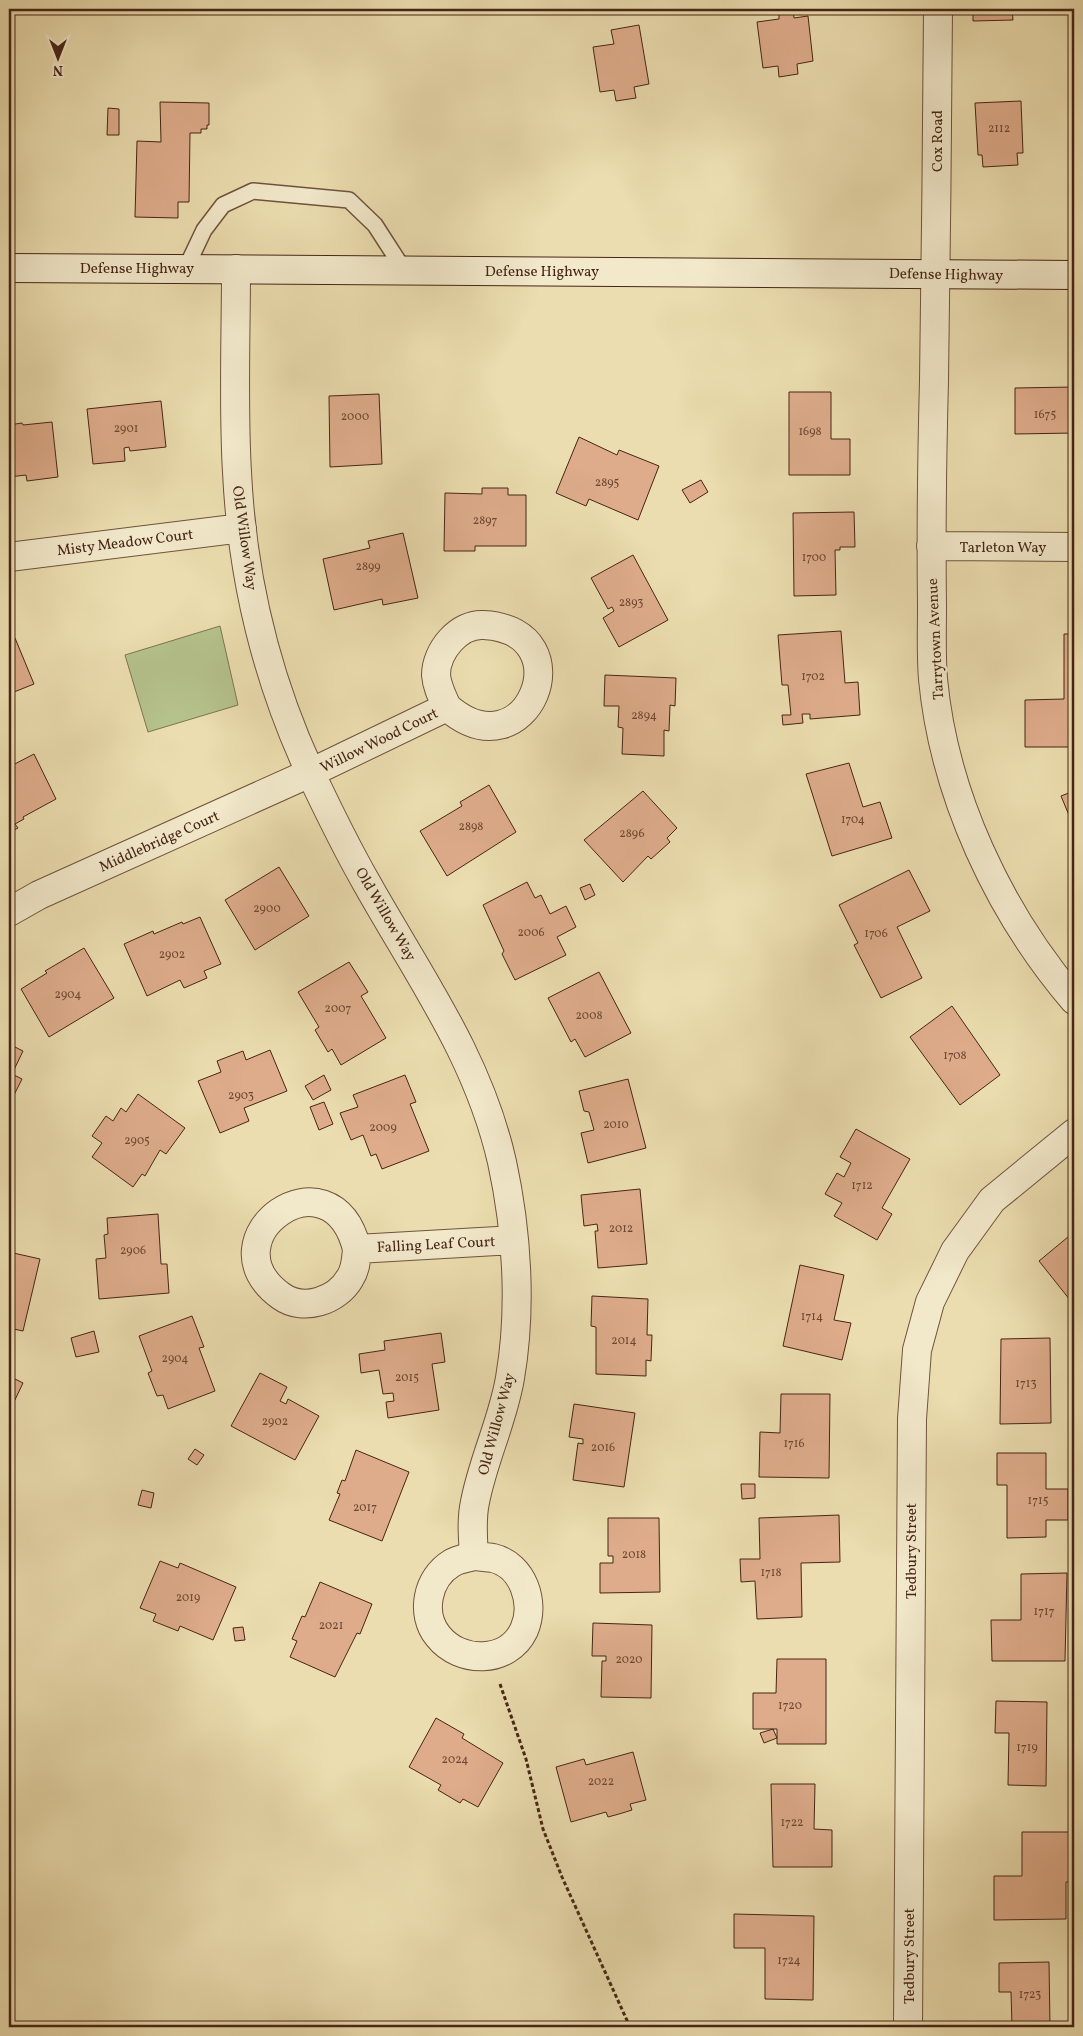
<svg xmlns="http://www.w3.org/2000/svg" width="1083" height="2036" viewBox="0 0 1083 2036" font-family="Vollkorn,serif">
<rect width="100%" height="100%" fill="#ebddaf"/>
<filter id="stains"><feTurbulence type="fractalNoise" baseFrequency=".004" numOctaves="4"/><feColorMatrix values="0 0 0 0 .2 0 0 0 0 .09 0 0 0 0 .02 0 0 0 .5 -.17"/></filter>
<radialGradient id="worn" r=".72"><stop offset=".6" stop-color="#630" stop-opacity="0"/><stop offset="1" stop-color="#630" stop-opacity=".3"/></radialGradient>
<path fill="#b5c28c" stroke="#7e7451" d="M220,626L238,705L148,732L125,655Z"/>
<path fill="#deac8b" stroke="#472516" d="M973,9H1012L1013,20L973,21Z
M793,10L794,18L808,16L813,61L797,64L798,74L779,77L778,66L763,68L757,22L779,19V12Z
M639,25L649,84L634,87L636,98L616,101L614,90L600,92L593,47L614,44L611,30Z
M1021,101L1023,153H1017L1018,165L983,167L982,155H978L975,103Z
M160,102L209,103V125H207V129H201V133H190L189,202H178V218L135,217L137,141L161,142Z
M108,108L119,109V135H107Z
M1074,387V433L1015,434V388Z
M789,392H831V439H850V475H789Z
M379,394L382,464L330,467L329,396Z
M161,401L166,447L130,451L129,447L124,448L125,461L93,464L87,409Z
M52,422L58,477L27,481L26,475L9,477V425L22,423L23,425Z
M579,437L617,455L619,450L659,466L638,520L589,499L586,506L556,493Z
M701,480L708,492L690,503L682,490Z
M482,488H508V495H526V546H475V551H444L445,493L482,494Z
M854,512L855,547H840V550H835L836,595L794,596L793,513Z
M403,533L418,598L383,605L382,599L334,610L323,559L370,548L368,541Z
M633,555L668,620L619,647L603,618L614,611L612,607L608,609L591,578Z
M841,631L845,683L858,682L860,715L810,719V714H802L803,723L783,725L782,715H791L788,685H782L778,635Z
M1064,634H1074V747H1025V700L1064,699Z
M15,638L34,684L9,694V640Z
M605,675L676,678L675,706L670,705L669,731L664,730V756L622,754L623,728L618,727L619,706H604Z
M34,754L56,799L23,817L24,819L15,824L18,828L9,833V767Z
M849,763L863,807L880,802L892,838L832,856L806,774Z
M489,785L516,832L447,876L420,831L462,806L460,802Z
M643,791L677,828L667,838L670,842L651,859L648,856L623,882L584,840Z
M1074,791V824L1073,825L1061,796Z
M279,867L309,916L255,950L225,900Z
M909,870L930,911L897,927L922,978L881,998L854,945L858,943L839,905Z
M527,882L535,898L541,895L550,914L566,906L576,927L557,937L566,955L515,980L502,954L504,951L483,905Z
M590,884L595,895L585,900L580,888Z
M200,917L221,964L204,971L207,978L184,988L180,980L147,996L124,944L153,931L154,934L182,922L183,924Z
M84,948L114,998L49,1037L21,989L47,973L45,971Z
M349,962L368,992L361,996L386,1038L341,1065L332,1049L328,1052L315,1030L319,1027L298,992Z
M599,972L631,1033L585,1057L575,1039L571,1042L548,998Z
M952,1006L1000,1075L960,1105L910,1037Z
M9,1044L23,1051L12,1074L22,1079L10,1103Z
M270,1050L287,1091L244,1108L249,1121L220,1133L198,1081L221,1072L217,1061L243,1051L246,1060Z
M324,1075L331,1090L313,1100L305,1086Z
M405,1075L416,1102L410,1104L429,1151L382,1169L376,1154L371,1156L363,1135L351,1140L340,1113L358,1107L353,1095Z
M628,1079L646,1148L588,1163L581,1133L594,1130L589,1112L584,1111L579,1091Z
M138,1094L185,1128L166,1154L160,1150L145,1176L142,1174L133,1187L92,1157L102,1143L92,1136L106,1116L113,1121L121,1108L126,1112Z
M324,1102L333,1124L319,1130L310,1107Z
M856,1129L910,1159L882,1208L892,1214L877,1240L834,1216L842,1203L825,1194L837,1173L844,1177L851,1163L840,1157Z
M640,1189L647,1264L598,1268L595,1231H598L597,1224L584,1226L581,1195Z
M158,1214L161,1264H167L169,1293L99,1299L96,1259L106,1258L104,1235L108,1234L107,1218Z
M1074,1232V1305L1039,1261Z
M9,1252L40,1259L23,1331L9,1328Z
M800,1265L844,1275L834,1320L851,1323L842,1360L783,1346Z
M592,1296L648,1299L647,1335H652L651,1361L646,1360V1376L596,1374V1327L591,1326Z
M192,1316L204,1347L199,1348L215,1391L168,1409L163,1395L157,1396L148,1373L152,1371L139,1336Z
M94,1331L99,1352L76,1357L71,1338Z
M441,1333L445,1362L432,1364L439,1410L388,1418L386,1402L394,1401L393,1393L383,1394L379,1370L361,1373L359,1354L385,1350L384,1341Z
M1050,1338L1051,1423L1000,1424L1001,1339Z
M260,1373L287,1387L280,1401L286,1404L288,1399L319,1416L295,1460L231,1426Z
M9,1376L23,1383L12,1406L9,1405Z
M781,1394H830L829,1478L759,1477L760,1432L780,1433Z
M574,1404L635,1413L624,1487L573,1480L578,1443L583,1444V1439L569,1437Z
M195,1449L204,1455L197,1465L188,1459Z
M356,1450L409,1472L382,1541L329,1520L340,1494L337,1493L342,1480L345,1481Z
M997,1453H1046V1489H1068V1520H1046V1537L1007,1538V1485H997Z
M741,1484H755V1498L742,1499Z
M142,1490L154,1493L151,1508L138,1505Z
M839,1515L840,1562L801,1563L802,1617L757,1619L755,1581L741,1582L740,1559H760L759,1518Z
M608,1518H659L660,1592L600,1593V1563H613V1556H608Z
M160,1561L178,1568L180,1563L236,1587L213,1640L180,1626L178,1631L153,1621L156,1614L140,1608Z
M1067,1573L1065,1661H992L991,1620H1021V1574Z
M320,1582L372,1604L360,1634L357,1633L335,1677L290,1657L297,1641L292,1639L302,1616L305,1617Z
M593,1623L652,1625L651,1698L601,1697L602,1661H606V1656H592Z
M243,1627L245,1640L235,1641L233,1628Z
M777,1659H826V1744H777V1729H753V1693H776Z
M996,1701L1047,1702L1046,1786L1008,1785L1009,1733H995Z
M436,1718L464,1734L462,1738L503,1763L478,1807L463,1799L460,1803L438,1790L441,1785L409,1767Z
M773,1729L777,1738L764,1743L760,1733Z
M633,1752L646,1800L630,1804L632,1810L619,1814L608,1817L606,1812L571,1822L556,1767L584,1759L586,1765Z
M771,1784H815L814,1829L832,1830V1867H773Z
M1022,1832H1069V1853H1074V1882H1066V1919L994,1920V1876H1022Z
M734,1914L814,1916L813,2000L765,1999V1948H734Z
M1049,1962L1050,2027H1012L1011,1992H999V1963Z"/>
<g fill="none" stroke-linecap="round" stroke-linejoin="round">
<g stroke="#70533c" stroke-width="18">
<path id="service" d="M186,268L204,230L223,205L253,191L349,200L375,225L404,270"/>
</g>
<g stroke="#70533c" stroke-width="30">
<path id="minor" d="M938,9C937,133 936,256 934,380C932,456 931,531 932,607C932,631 931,655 933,679C944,795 999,912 1074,1000
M236,269C236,336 233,405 237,472C242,576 267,680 311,774C328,810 346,847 366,882C418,975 478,1056 502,1162C517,1231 522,1308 510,1378C503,1420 483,1460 475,1502C471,1520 473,1538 474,1556C467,1558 458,1559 452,1563C427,1578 420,1614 438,1636C460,1664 508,1664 524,1630C536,1603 523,1565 493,1558C487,1557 480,1557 474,1556
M931,546L1074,547
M9,557L242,528
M9,912L39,895L310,773L447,707C527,777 586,631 484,625C459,623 436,651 436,675C437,687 442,696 447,707
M357,1249C356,1259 356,1269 350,1278C337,1301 303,1312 281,1296C202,1239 331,1145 357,1249L514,1240
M908,2027L912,1419L917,1350L930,1302L955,1251L992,1200L1074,1133"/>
</g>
<g stroke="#472516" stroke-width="30">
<path id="secondary" d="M9,268L1074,275"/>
</g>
<path stroke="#472516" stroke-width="3" stroke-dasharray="4 2.5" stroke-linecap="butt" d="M500,1684L526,1759L543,1829L562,1877L630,2027"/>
<use href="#service" stroke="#f2e9cb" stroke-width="15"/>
<use href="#minor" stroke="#f2e9cb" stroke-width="28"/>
<use href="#secondary" stroke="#f2e9cb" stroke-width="28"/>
</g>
<g text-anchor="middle" stroke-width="5" stroke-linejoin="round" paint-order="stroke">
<g font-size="12" fill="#6d4733">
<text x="999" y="132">2112</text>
<text x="1045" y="418">1675</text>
<text x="355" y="420">2000</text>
<text x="126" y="432">2901</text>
<text x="810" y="435">1698</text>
<text x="607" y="486">2895</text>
<text x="485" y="524">2897</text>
<text x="814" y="561">1700</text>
<text x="368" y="570">2899</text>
<text x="631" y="606">2893</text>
<text x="813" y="680">1702</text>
<text x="644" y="719">2894</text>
<text x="853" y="823">1704</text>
<text x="471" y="830">2898</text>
<text x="632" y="837">2896</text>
<text x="267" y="912">2900</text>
<text x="531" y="936">2006</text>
<text x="876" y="937">1706</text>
<text x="172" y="958">2902</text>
<text x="68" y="998">2904</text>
<text x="338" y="1012">2007</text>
<text x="589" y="1019">2008</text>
<text x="955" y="1059">1708</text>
<text x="241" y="1099">2903</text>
<text x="616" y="1128">2010</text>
<text x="383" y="1131">2009</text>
<text x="137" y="1144">2905</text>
<text x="862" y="1189">1712</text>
<text x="621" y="1232">2012</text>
<text x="133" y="1254">2906</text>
<text x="812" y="1320">1714</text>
<text x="624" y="1344">2014</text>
<text x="175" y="1362">2904</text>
<text x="407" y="1381">2015</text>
<text x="1026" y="1387">1713</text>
<text x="275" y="1425">2902</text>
<text x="794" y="1447">1716</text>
<text x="603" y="1451">2016</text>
<text x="1038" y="1504">1715</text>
<text x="365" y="1511">2017</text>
<text x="634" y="1558">2018</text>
<text x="771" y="1576">1718</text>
<text x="188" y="1601">2019</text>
<text x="1044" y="1615">1717</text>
<text x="331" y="1629">2021</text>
<text x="629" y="1663">2020</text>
<text x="790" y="1709">1720</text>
<text x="1027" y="1751">1719</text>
<text x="455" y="1763">2024</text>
<text x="601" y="1785">2022</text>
<text x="792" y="1826">1722</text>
<text x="789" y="1964">1724</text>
<text x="1030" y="1998">1723</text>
</g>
<g font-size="15" fill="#472516" stroke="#f2e9cb">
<text transform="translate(937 141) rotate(-90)" y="5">Cox Road</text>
<text x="137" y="273">Defense Highway</text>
<text x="542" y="276">Defense Highway</text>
<text transform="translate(946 274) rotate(1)" y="5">Defense Highway</text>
<text transform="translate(245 538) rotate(82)" y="5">Old Willow Way</text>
<text transform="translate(125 542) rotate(-7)" y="5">Misty Meadow Court</text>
<text x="1003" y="552">Tarleton Way</text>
<text transform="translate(935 639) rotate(-93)" y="5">Tarrytown Avenue</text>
<text transform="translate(379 740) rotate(-26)" y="5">Willow Wood Court</text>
<text transform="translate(159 841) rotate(-24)" y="5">Middlebridge Court</text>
<text transform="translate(386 914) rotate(60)" y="5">Old Willow Way</text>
<text transform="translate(436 1244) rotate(-3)" y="5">Falling Leaf Court</text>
<text transform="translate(496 1424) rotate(-75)" y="5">Old Willow Way</text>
<text transform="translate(911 1551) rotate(-90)" y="5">Tedbury Street</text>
<text transform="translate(909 1956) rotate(-90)" y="5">Tedbury Street</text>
</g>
</g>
<rect width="1083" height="2036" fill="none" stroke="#ebddaf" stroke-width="30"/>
<rect x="10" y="10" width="1063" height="2016" fill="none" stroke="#472516" stroke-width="2.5"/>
<rect x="15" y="15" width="1053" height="2006" fill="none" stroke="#472516"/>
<g transform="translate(58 58) rotate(180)" stroke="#f2e9cb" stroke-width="4" paint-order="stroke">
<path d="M0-4L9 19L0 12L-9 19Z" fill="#472516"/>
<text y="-8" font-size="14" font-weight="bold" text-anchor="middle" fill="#472516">N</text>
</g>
<rect width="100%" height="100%" filter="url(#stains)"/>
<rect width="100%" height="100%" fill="url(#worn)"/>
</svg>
